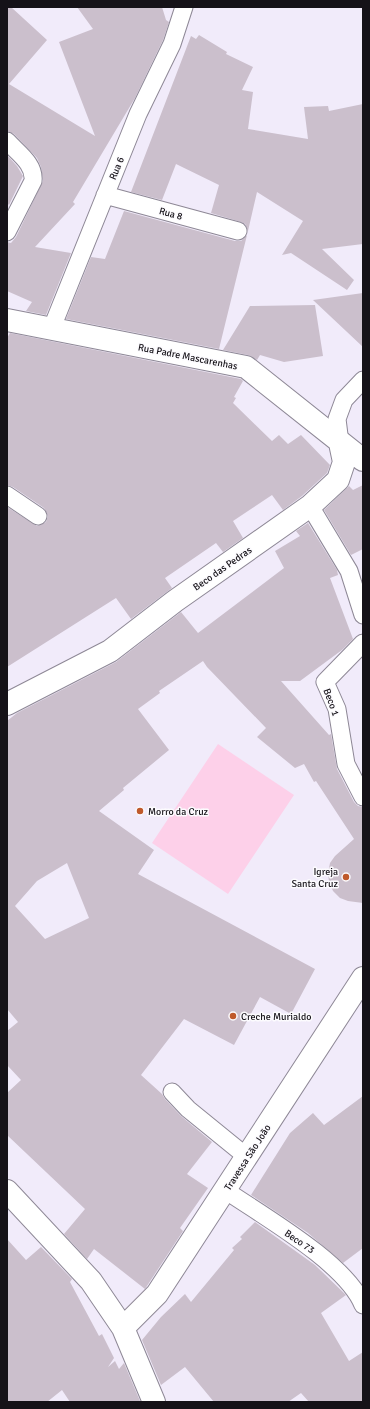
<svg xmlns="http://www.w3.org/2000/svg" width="370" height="1409" viewBox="0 0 370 1409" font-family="Signika,sans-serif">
<rect width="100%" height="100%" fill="#f1ebfa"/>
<path fill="#fdd0e9" d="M218,744L294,795L228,894L152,843Z"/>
<path fill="#cbbfcc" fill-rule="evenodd" d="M7,7H11L47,40L9,84L95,136L59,42L93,29L77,7H162L166,20L169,22L163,40L135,98L73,202L75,204L35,247L71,253L46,315L26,311L32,302L7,291V242L11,243L16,237L43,181L41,167L37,158L14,134L7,131Z
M199,35L227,52L226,54L253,67L242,90L253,92L248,129L308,139L304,107L328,106L329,111L363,104V244L322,249L354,280L347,290L291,253L282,255L303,221L257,192L248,231L245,224L241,222L211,213L219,185L176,164L162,200L131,192L191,36L196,39Z
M7,155L17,166L23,176L9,205L7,203Z
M124,211L235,241H241L247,235L219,349L66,319L91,257L105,259Z
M363,293V347L313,300Z
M315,305L323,356L284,362L260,355L257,360L248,355L223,350L250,306Z
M10,333L241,379L243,381L234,397L236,398L233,403L272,441L279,435L288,444L301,435L330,465L327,473L302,496L283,510L272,495L233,521L243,538L223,552L216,543L165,578L172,588L131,619L116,598L7,667V507L37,526L46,522L48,516L44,508L13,487L7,485V338Z
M363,485V549L351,555L324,510L349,486L353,490Z
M308,523L337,570L338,575L330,578L353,639L342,650L300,681H281L329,735L331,734L337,769L354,802L358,806L363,807V903L348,901L340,898L333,891L329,882L328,873L330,863L335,856L354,839L316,781L314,782L304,764L295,768L257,737L266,728L207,667L203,661L159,691L160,693L138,709L169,750L123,788L124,790L99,811L154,850L138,874L315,969L291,1014L260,997L234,1045L184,1019L141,1075L162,1094L165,1099L181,1116L212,1142L187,1174L208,1188L180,1228L183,1231L145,1289L94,1249L87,1259L64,1234L85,1209L7,1135V1093L21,1080L7,1065V1031L18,1022L7,1009V721L17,713L116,662L181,612L198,633L284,568L275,551L300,536L296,531ZM67,863L89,918L45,939L15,906L37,881Z
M363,1096V1248L343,1263L308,1233L251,1195L290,1133L313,1113L324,1125Z
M255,1222L315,1265L346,1295L321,1313L349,1361L363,1352V1402H309L301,1393L288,1402H214L185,1367L161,1385L142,1340L161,1317L185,1294L191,1302L234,1250L232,1248L242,1239L240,1237Z
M7,1239L26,1260L41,1247L72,1279L70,1282L99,1336L102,1334L114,1358L108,1367L115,1361L119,1369L124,1363L140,1401L70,1402L62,1390L47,1402H7Z"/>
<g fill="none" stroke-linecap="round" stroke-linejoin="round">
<g stroke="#8e8896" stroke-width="19">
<path id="service" d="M7,141C18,153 35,164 33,181L7,232
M105,195L238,231
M51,330L138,114L172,44L184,7
M340,443L337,419L344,400L363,380
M7,495L38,516
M310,506L349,571L363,615
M363,643L325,682L337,709L346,764L363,797
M172,1092L188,1109L247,1157
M225,1190C263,1216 346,1263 363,1305"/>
</g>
<g stroke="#8e8896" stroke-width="24">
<path id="minor" d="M7,320L246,367L363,460
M7,704L110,651L175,601L310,506L338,480L344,462L340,443
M7,1191L91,1281L123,1328L154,1402
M123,1328L157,1294L363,978"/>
</g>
<use href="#service" stroke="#fff" stroke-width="17"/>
<use href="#minor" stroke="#fff" stroke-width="22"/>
</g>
<g fill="#bf592b" stroke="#fcfbfe" stroke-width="1.5">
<circle cx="140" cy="811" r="4"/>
<circle cx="346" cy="877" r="4"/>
<circle cx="233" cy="1016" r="4"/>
</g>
<g text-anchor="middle" stroke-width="3" stroke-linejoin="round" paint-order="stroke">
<g font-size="10" fill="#151218" stroke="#fcfbfe">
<text transform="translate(116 168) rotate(-68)" y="4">Rua 6</text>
<text transform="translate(171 213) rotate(15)" y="4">Rua 8</text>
<text transform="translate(188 356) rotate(11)" y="4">Rua Padre Mascarenhas</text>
<text transform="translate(222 568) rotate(-35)" y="4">Beco das Pedras</text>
<text transform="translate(332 702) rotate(70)" y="4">Beco 1</text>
<text transform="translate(247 1157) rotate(-57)" y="4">Travessa São João</text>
<text transform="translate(300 1241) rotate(34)" y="4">Beco 73</text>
</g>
<g font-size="10" fill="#151218" stroke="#fcfbfe" text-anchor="start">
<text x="148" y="815">Morro da Cruz</text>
<text x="338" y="875" text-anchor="end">Igreja<tspan x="338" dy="12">Santa Cruz</tspan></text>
<text x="241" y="1020">Creche Murialdo</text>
</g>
</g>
<rect width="370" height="1409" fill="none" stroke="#151218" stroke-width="16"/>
</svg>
